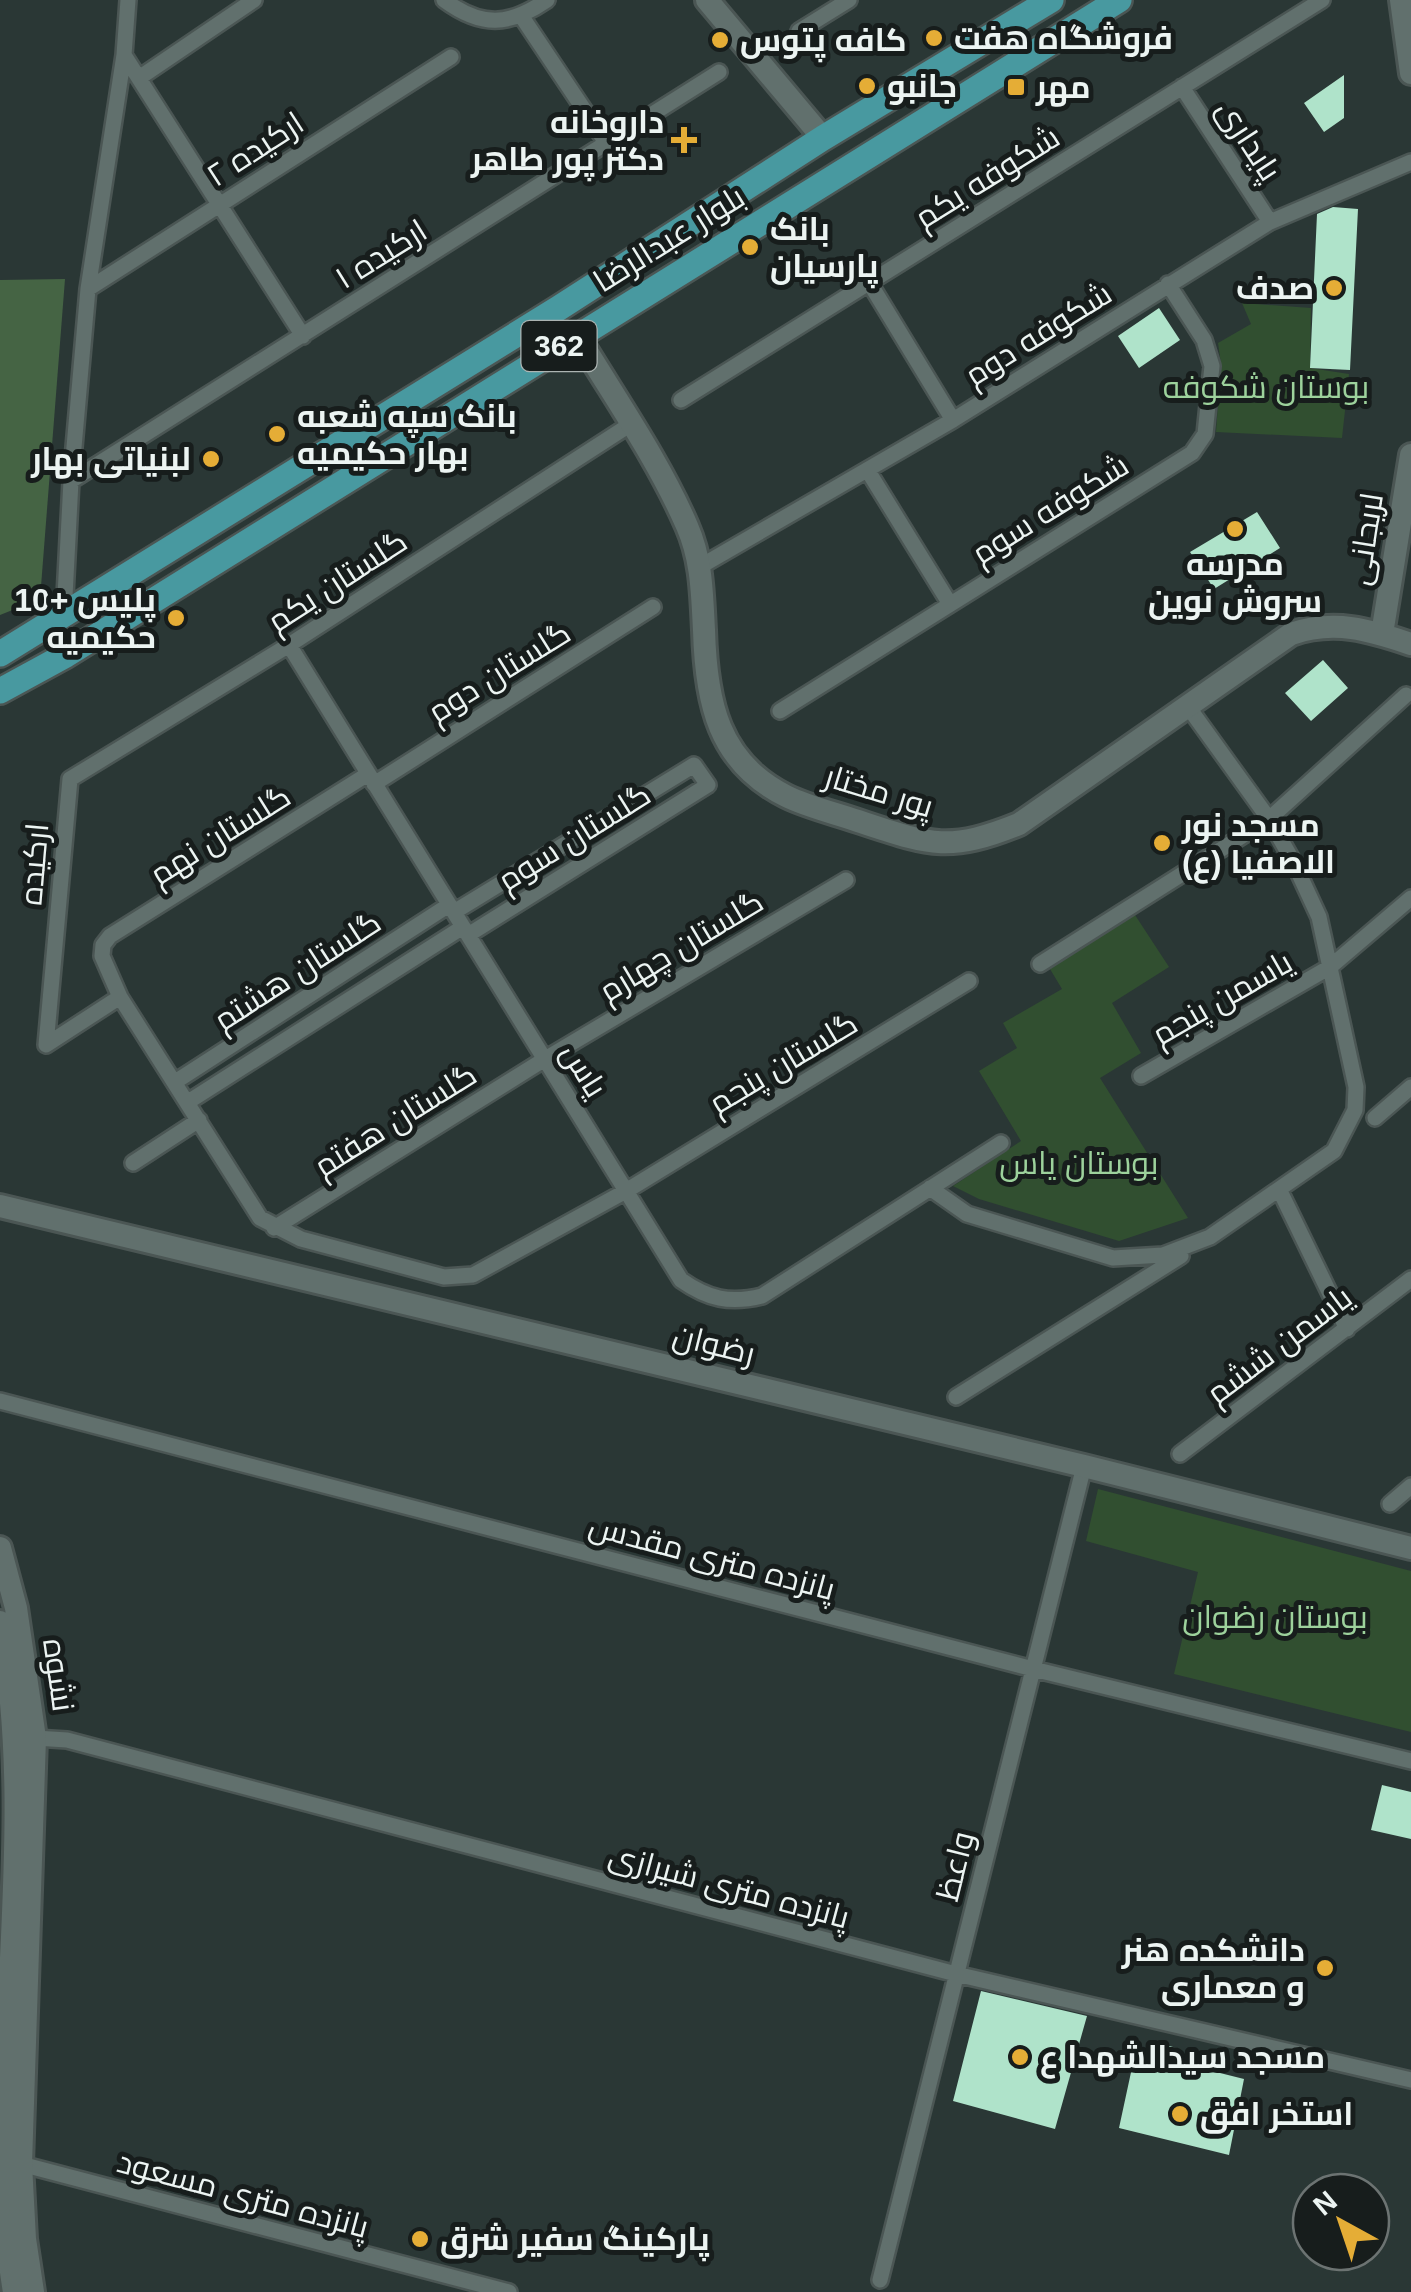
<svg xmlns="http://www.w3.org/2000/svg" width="1411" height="2292" viewBox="0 0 1411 2292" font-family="Arial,Cairo,sans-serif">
<rect width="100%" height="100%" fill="#2a3735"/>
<path fill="#314f30" d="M1242,303L1311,308L1310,368L1349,374L1342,438L1216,432L1221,364L1218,343L1251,324Z
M1135,915L1169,967L1112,1003L1141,1053L1100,1078L1188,1218L1119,1241L979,1199L953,1186L1021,1141L979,1071L1017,1048L1003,1023L1062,989L1050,969Z
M1098,1489L1411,1571V1732L1174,1674L1198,1572L1086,1541Z"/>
<path fill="#456444" d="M65,279L40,599L0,615V280Z"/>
<path fill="#afe3ca" d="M1344,75V118L1324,132L1304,103Z
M1333,207L1358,209L1350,370L1310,368L1317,214Z
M1159,308L1180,340L1139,368L1118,336Z
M1257,512L1280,548L1214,589L1190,552Z
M1323,660L1348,688L1311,721L1285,693Z
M1382,1785L1411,1792V1839L1371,1830Z
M981,1991L1087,2016L1055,2129L953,2101Z
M1161,2044L1177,2048L1172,2061L1244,2079L1229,2155L1119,2128L1133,2063L1146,2066L1150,2055L1158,2056Z"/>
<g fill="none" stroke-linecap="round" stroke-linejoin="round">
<g stroke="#4b5654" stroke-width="20">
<path id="minor" d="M128,0L124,55L303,336
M444,0C482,28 509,26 547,0
M522,17L607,144
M799,31L849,0
M139,78L254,0
M1182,87L1270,222
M869,282L953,420
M88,289L451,57
M681,400L1322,0
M868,471L950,604
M71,481L719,72
M701,566L953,420L1270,222L1411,162
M64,615L71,481L88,289L124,55
M289,645L681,1280C708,1299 730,1304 762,1296L1001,1143
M780,711L1192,453L1205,434L1212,366L1204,340L1168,284
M368,774L110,936L103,945L102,956L120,997L260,1218L301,1239L444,1277L473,1275L626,1191L969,981
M374,784L653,607
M454,912L694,765L708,785L468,935
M1040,964L1269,819L1406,695
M120,997L46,1045L70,779L289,645L631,424
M1141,1076L1330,967L1411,898
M175,1082L449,905
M188,1102L463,927
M1375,1118L1411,1087
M133,1163L199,1120
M930,1188L967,1214L1113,1258L1163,1255L1210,1237L1334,1151L1355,1110L1356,1087L1319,917L1294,863L1269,819L1189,708
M1279,1189L1347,1329
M274,1228L545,1059L846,880
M956,1397L1181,1256
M0,1401L1033,1669L1411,1761
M1180,1454L1411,1279
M1390,1504L1411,1486
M35,1738L67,1740L956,1974L1411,2080
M21,2164L509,2292
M880,2280L1084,1466"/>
</g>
<g stroke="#4b5654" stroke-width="28">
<path id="secondary" d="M707,0L823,138
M1401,0L1411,73
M577,335C614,397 658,459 687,526C702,560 702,594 704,630C706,702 718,762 786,796C808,807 835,813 858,821C928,844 948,853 1019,824L1291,634C1334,619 1370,630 1411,644
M1382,634L1411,455
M0,1206L1084,1466L1411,1548
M0,1548L16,1608L35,1738L21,2164L25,2239L33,2292
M0,1622C26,1760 13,1902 7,2041C3,2126 0,2208 14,2292"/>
</g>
<g stroke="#4b5654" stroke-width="30">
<path id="primary" d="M0,654L559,308L823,138L1051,0
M0,691L66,655L1119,0"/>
</g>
<use href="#minor" stroke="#61706d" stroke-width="15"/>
<use href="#secondary" stroke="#61706d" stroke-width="22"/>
<use href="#primary" stroke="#4899a0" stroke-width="25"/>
</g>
<g fill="#e5ad36" stroke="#171d1c" stroke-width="4">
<circle cx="934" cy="38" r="10"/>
<circle cx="720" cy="40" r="10"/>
<circle cx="867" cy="86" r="10"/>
<rect x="1006" y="77" width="20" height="20" rx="5"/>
<path d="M679 125h10v10h10v10h-10v10h-10v-10h-10v-10h10z"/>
<circle cx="750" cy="247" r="10"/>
<circle cx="1334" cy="288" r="10"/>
<circle cx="277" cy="434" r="10"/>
<circle cx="211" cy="459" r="10"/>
<circle cx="1235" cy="529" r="10"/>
<circle cx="176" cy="618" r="10"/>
<circle cx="1162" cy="843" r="10"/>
<circle cx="1325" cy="1968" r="10"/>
<circle cx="1020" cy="2057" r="10"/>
<circle cx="1180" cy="2114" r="10"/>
<circle cx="420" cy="2239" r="10"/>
</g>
<g text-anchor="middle" stroke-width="10" stroke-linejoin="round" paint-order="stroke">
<rect fill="#171d1c" stroke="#acb4b2" stroke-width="2.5" x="521.5" y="321" width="75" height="50" rx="8"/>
<g font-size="30" font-weight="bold" fill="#ecf4f2">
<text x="559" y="356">362</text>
</g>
<g font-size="32" font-weight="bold" fill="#ecf4f2" stroke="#171d1c" text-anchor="start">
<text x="954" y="49">فروشگاه هفت</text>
<text x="740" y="51">کافه پتوس</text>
<text x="887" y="97">جانبو</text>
<text x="1036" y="98">مهر</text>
<text x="664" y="133" text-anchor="end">داروخانه<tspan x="664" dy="37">دکتر پور طاهر</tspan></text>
<text x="770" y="240">بانک<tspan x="770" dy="37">پارسیان</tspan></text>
<text x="1314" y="299" text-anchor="end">صدف</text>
<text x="297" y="427">بانک سپه شعبه<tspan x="297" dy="37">بهار حکیمیه</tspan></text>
<text x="191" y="470" text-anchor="end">لبنیاتی بهار</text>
<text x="1235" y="575" text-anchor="middle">مدرسه<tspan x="1235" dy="37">سروش نوین</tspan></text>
<text x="156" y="611" text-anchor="end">پلیس +10<tspan x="156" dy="37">حکیمیه</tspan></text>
<text x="1182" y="836">مسجد نور<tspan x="1182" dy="37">الاصفیا (ع)</tspan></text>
<text x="1305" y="1961" text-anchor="end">دانشکده هنر<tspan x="1305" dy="37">و معماری</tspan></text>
<text x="1040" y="2068">مسجد سیدالشهدا ع</text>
<text x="1200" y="2125">استخر افق</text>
<text x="440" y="2250">پارکینگ سفیر شرق</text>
</g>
<g font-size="32" fill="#ecf4f2" stroke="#171d1c">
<text transform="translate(1249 140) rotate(57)" y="11">پایداری</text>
<text transform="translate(255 149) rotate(-33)" y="11">ارکیده ۲</text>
<text transform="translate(987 177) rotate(-32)" y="11">شکوفه یکم</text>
<text transform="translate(669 239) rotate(-32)" y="11">بلوار عبدالرضا</text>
<text transform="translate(381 254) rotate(-32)" y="11">ارکیده ۱</text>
<text transform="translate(1038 334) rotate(-32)" y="11">شکوفه دوم</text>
<text transform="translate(1050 509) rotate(-32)" y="11">شکوفه سوم</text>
<text transform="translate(1365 539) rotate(-81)" y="11">لریجانی</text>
<text transform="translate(337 581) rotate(-33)" y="11">گلستان یکم</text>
<text transform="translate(499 672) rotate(-32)" y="11">گلستان دوم</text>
<text transform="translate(879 791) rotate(17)" y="11">پور مختار</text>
<text transform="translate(220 835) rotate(-32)" y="11">گلستان نهم</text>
<text transform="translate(574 837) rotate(-32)" y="11">گلستان سوم</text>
<text transform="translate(34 864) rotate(-85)" y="11">ارکیده</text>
<text transform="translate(681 946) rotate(-31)" y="11">گلستان چهارم</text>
<text transform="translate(297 971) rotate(-33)" y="11">گلستان هشتم</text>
<text transform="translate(1222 998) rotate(-30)" y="11">یاسمن پنجم</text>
<text transform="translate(783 1063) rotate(-31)" y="11">گلستان پنجم</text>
<text transform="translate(584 1070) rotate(58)" y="11">یاس</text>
<text transform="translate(395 1120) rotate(-32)" y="11">گلستان هفتم</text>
<text transform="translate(714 1344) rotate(14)" y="11">رضوان</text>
<text transform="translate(1279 1345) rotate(-37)" y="11">یاسمن ششم</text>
<text transform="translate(712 1557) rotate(15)" y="11">پانزده متری مقدس</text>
<text transform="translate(59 1675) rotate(82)" y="11">نشوه</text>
<text transform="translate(955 1866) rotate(-76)" y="11">واعظ</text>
<text transform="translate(729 1886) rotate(15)" y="11">پانزده متری شیرازی</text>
<text transform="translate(243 2194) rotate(15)" y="11">پانزده متری مسعود</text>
</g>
<g font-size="32" fill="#9dd29c" stroke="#171d1c">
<text x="1266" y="398">بوستان شکوفه</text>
<text x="1079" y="1174">بوستان یاس</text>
<text x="1275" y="1628">بوستان رضوان</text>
</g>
</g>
<g transform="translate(1341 2222) rotate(320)"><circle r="48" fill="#171d1c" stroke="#6c7372" stroke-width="2.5"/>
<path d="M0-8L18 38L0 25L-18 38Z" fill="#e5ad36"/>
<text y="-15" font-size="28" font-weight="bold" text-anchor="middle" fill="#ecf4f2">N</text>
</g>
</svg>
